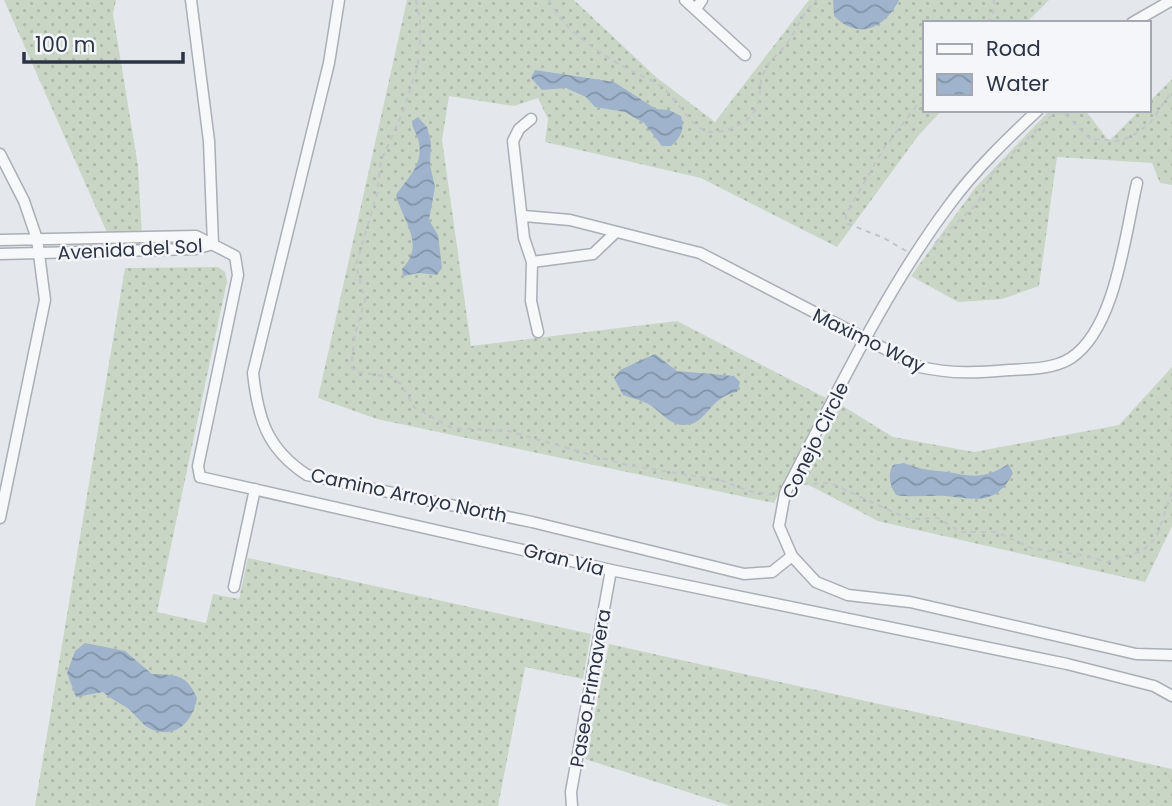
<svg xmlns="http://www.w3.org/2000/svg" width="1172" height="806" viewBox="0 0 1172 806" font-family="Poppins,sans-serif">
<defs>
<pattern id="grass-dots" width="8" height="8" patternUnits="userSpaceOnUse" patternTransform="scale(1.75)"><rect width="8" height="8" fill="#c9d6c5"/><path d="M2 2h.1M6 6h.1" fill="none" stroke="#adb8ab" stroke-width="1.8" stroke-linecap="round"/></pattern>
<pattern id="water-waves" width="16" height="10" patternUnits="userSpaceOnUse" patternTransform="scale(1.75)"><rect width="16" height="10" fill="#9fb4cc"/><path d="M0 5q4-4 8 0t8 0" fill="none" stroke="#8293a7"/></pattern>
</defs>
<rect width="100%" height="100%" fill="#e4e7ec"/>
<path fill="url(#grass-dots)" d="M4,0H116L113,14L138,166L142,235L109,237Z
M407,0H574L656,77L715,122L809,0H1049L1026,23H925V110H942L918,136L837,247L701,178L545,142L548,119L538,98L514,106L449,96L442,140L471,346L677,321L826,398L774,503L377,419L318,398Z
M1172,79V185L1160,183L1152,163L1057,157L1039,286L1002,299L958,302L911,276L975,188L1050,110H1085L1109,141L1140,110H1149V102Z
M218,267L225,272L227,281L157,612L206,623L213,594L239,599L248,558L591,634L583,679L525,667L498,806H35L125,268Z
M1172,367V526L1145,582L878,521L801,481L841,405L893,437L974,452L1119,425Z
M609,644L1172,769V806H731L585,759Z"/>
<path fill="url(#water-waves)" d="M833,0H899C885,28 859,41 834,16Z
M535,70L614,82L656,109L669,110L681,116C685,129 681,137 671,146H662L644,123L625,112L595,107L586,97L566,88L542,90L531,78Z
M418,117L427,127L431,142L430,165L435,187L429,220L438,235L442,268L437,275L419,273L403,276L402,269C426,244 403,222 396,195C408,177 423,166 419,143C418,134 412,130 412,121Z
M655,354L677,371L734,376L740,382L737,392C706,397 707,431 677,424C665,420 660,411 650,405C642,400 631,398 623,395L614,378L620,370Z
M904,463C922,471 936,470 954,473C976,478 988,477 1008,464L1013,473C996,506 976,499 946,496C929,495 913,498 896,495C890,485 887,476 893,465Z
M85,643L125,651L152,674C175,675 186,673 197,698C193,721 176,740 151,729C141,725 135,713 126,707C118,702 111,699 103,692L76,697L67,673L75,651Z"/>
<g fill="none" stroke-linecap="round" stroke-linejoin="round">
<g stroke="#a9aeb7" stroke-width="13">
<path id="minor" d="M191,0L209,141L213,244
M339,0L329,63L253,373C258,419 267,449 307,475L532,522L744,574L772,572L792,556
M685,0L745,55
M696,9L702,0
M1132,23L1172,0
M1038,110C1007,139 975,170 950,204C884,292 836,395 785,493L779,526L792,556L816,582L848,595L910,602L1136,654L1172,655
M531,119L519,129L513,141L524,238L532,262L531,301L538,332
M0,154L24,201L37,239L45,300L0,518
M524,216L570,220L700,253L920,367C952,374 977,373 1009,370C1030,369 1054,369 1071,358C1116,328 1125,234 1137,183
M0,240L196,236L235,256L238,275L198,466L200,477L611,570L1067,664L1154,686L1172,696
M0,254L195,249L213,244
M532,262L593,254L615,233
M234,587L255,489
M572,806L571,792L611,570"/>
</g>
<path stroke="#c2c5cb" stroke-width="2" stroke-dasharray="5 5" stroke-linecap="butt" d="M416,0L421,27L418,64L404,109L381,161L377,194L356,265L365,300L355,334L351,367L356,372L391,377L401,384L414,407L452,428L508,431L623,464L723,481L748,491L775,495
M549,0C566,36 616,64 652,81C675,91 686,124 706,131C722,136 749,123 756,108C762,97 758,83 764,72C768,61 777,56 784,47C797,31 800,14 817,0
M988,23L993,13L994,0
M935,243L978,203L992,173L1055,112L1064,113L1090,139L1117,141L1131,137L1150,123L1172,91
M906,251L884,238L846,223V214L884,148L918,104L925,101
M803,484L831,483L908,519L938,518L961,532H996L1034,549L1083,555L1107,562L1142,551L1156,538L1172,492"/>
<use href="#minor" stroke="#f7f8fa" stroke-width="10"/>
</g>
<g text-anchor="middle" stroke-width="5" stroke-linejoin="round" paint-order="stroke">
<g font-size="19" fill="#2b3445" stroke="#f4f6f9">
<text transform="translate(130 249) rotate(-3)" y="7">Avenida del Sol</text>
<text transform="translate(869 340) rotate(26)" y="7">Maximo Way</text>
<text transform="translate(815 440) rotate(-64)" y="7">Conejo Circle</text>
<text transform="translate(409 495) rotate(12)" y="7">Camino Arroyo North</text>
<text transform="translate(564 559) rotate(14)" y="7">Gran Via</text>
<text transform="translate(590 688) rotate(-80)" y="7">Paseo Primavera</text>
</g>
</g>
<rect x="923" y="21" width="228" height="91" fill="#f4f6f9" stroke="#a4a8b1" stroke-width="2"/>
<rect x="937" y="44" width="35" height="10" fill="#f7f8fa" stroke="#a4a8b1" stroke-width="2"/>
<text x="986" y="56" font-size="21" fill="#2b3445">Road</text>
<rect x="937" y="74" width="35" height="21" fill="url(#water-waves)" stroke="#a4a8b1" stroke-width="2"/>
<text x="986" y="91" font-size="21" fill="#2b3445">Water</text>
<path d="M24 52v10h159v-10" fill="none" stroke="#2b3445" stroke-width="3.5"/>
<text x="35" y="52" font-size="21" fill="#2b3445" stroke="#f4f6f9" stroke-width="5" paint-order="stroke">100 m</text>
</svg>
